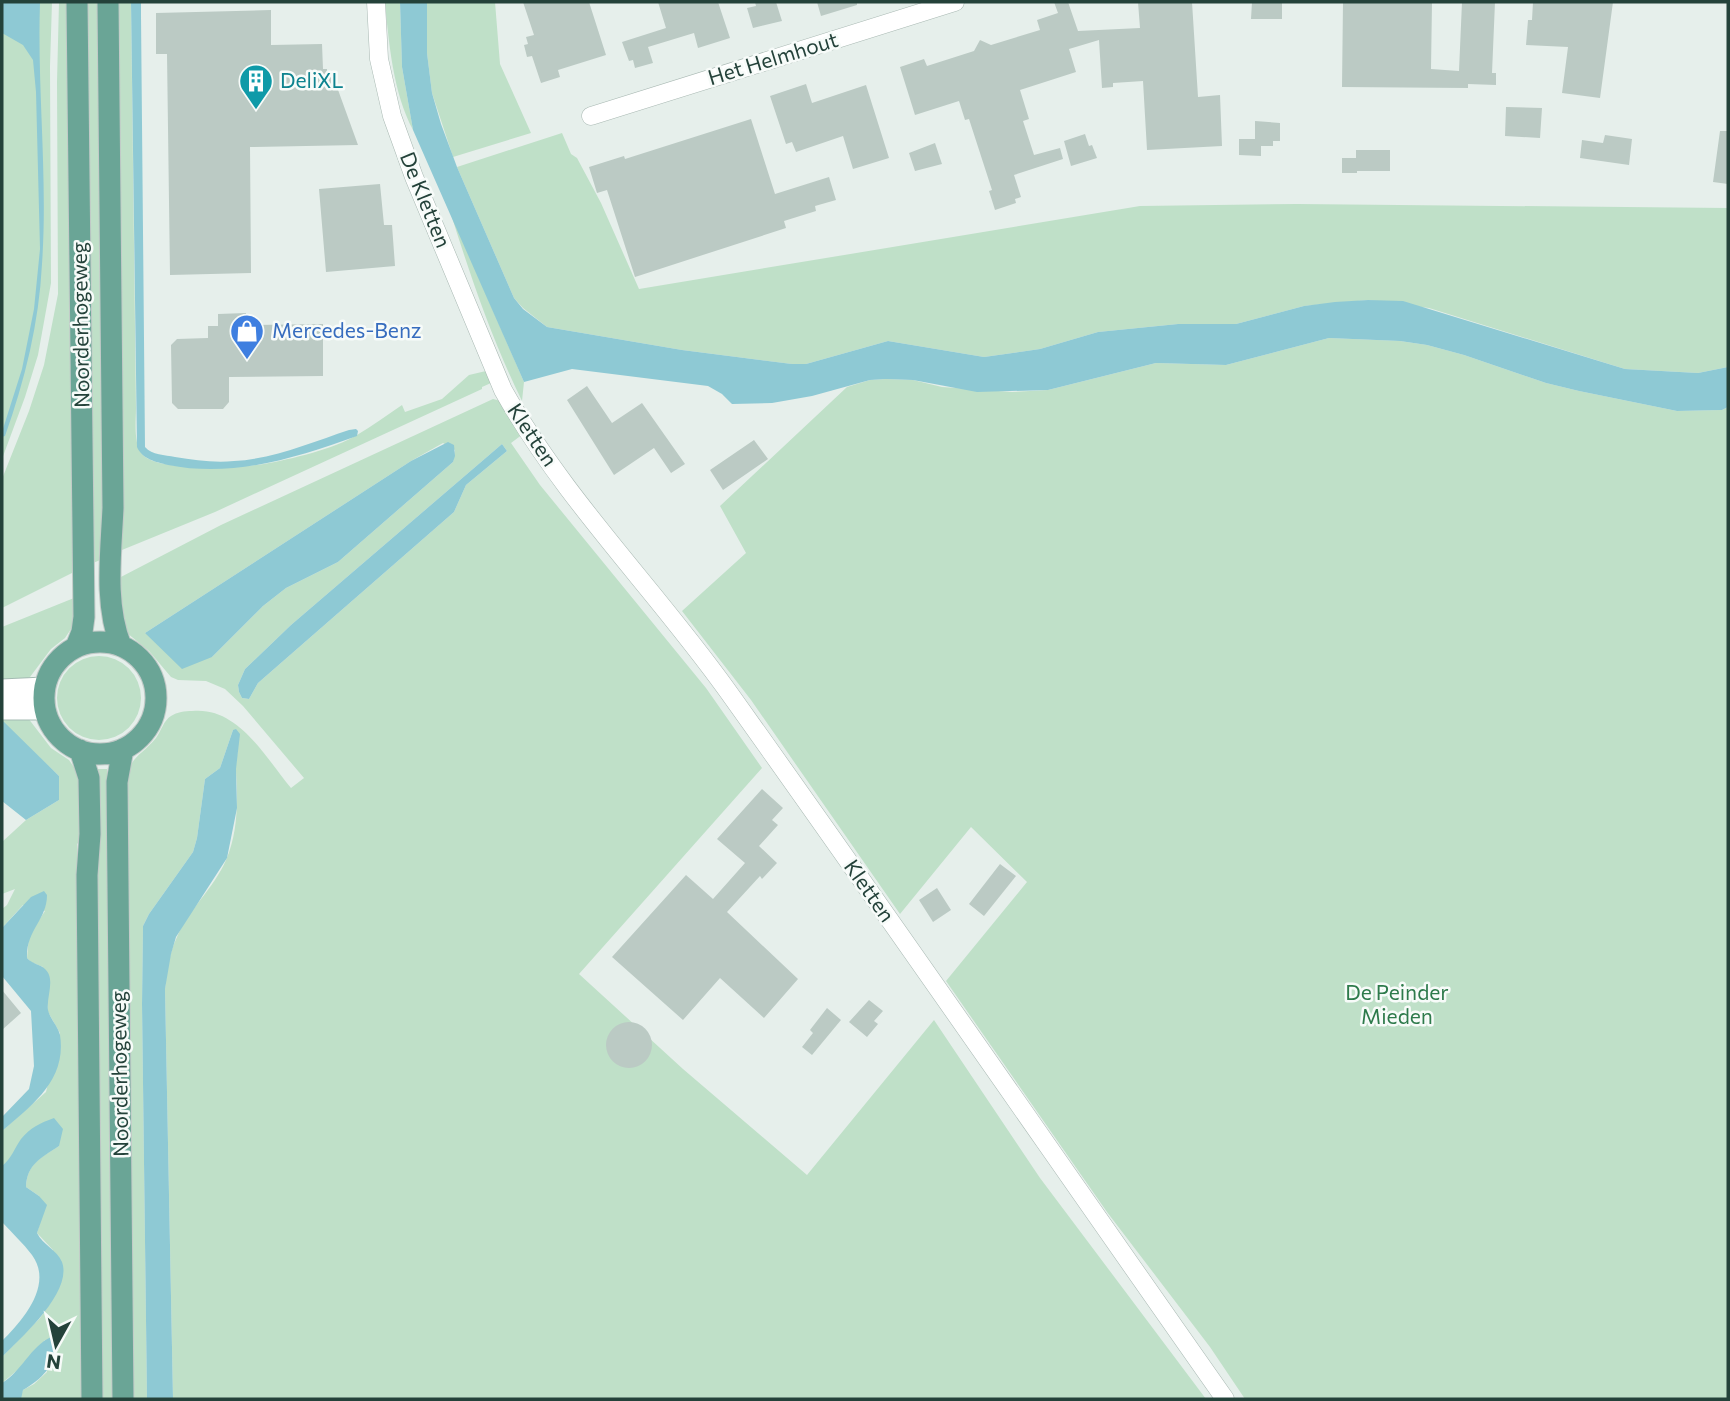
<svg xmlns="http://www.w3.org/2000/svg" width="1730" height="1401" viewBox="0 0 1730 1401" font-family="Commissioner,sans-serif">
<rect width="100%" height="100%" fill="#e6efeb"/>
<path fill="#bfe0c8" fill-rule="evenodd" d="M2,2H52L50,66L51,283L38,355L25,397L2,459Z
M59,2H67L74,572L2,608V479L29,411L44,365L58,294L57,82Z
M87,2H98L105,558L93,563Z
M118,2H131L136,408C136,422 133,444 143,455C159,472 241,468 264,464C291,459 334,449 357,435C372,426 387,415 402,405L405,412L442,399L469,375L486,371L491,383L482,387V389L215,512L117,552V542L123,535Z
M385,2H400L402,67L413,130C393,92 389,44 385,2Z
M427,2H495L500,64L531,133L453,157L432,93L427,53Z
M562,133L571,154L577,158L601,203L639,289L1140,206L1297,204L1728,208V367L1698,373L1625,369L1429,308L1368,300L1304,306L1236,324H1178L1098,332L1040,349L984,357L888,341L806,364H792L682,350L547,327L523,308L514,298L457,167Z
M450,211L524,382L522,401C492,340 470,275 450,211Z
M1329,338L1400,341L1427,345L1464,355L1546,383L1579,391L1677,411L1722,410L1728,407V1399H1245L1210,1347L1107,1212L946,981L1027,882L971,827L900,914L751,700L682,611L746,553L720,506L847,387L870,380L886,379L913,380L942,387L1012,392L1048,390L1156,363L1226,365Z
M493,399L501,401L523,434L511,443L540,485L706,688L762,768L579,974L683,1069L807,1175L934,1020L1040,1178L1206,1399H173L165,989C167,972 169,953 177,937C189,909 214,888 226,860C238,833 238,800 236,771C235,751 243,749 233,730L220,768L205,779L197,838L193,852L149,914L143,926L142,1004L147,1399H132L126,775C134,754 143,754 156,738C161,731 164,720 171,716C177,712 185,711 192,711C238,706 265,757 291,788L304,778L243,706L225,689L206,681L178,680L171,677L149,651L127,633L122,627L117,579L221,525ZM443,443L455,450L453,462L338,562L286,588L263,606L212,657L145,633L411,461ZM502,444L507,451L466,485L454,512L258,683L249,699L242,698L239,692L238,685L245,669L291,625Z
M74,598L73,626L65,638L51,649L30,677L24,680L2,684V627Z
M57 698a42 42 0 1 1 84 0a42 42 0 1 1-84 0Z
M2,713L28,718L51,748L69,760L80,776L84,837L77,844L83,1399L20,1398L23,1390L34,1384L47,1372L45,1340L20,1368L2,1383V1357L40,1318L51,1302L53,1250L37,1233L40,1223L39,1196L26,1187C27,1164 40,1158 59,1146L21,1140L11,1159L2,1166V1131L46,1092L60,1033L48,1012L43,967L31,962L27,958L29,935L45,911L23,905L2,928V909L7,905L15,889L2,894V842L26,820L59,800V776L2,722Z
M95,769H107L114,1399H102Z"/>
<path fill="#8ec9d4" d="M2,2H40C37,89 48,177 42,264C39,323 25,380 5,436L2,437V432L22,369L34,309L40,249L36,92L33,60L23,45L2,33Z
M131,2H141V15L145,447C152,455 165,455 175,457C195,460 214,463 234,461C273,459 313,442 349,430L356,429L358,431L357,436C295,458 234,478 168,465C156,462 142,459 137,447Z
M400,2H427V53L432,93L441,124L457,167L514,298L523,309L547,327L682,350L792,364H806L888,341L984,357L1040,349L1098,332L1178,324H1236L1304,306L1335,302L1368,300L1403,301L1625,369L1698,373L1728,367V407L1722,410L1677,411L1579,391L1546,383L1464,355L1427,345L1400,341L1329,338L1226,365L1156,363L1048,390L977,392L913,380L886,379L870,380L812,396L772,403L732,404L722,394L708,386L572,369L524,382L413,130L402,67Z
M448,442L454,445L455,456L453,462L338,562L286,588L263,606L212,657L182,669L145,633L411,461Z
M502,444L507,451L466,485L454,512L258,683L249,699L242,698L239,692L238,685L245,669L291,625Z
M3,721L59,776V800L26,820L2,801Z
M236,729L240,734L236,769L237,808L227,858L176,937L171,954L165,989L173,1399H147L142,1004L143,926L149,914L193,852L197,838L205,779L220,768L233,730Z
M44,891L47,895C47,920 26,930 27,958C32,964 40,964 45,969C56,979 46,997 48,1010C50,1019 58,1026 60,1035C67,1080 32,1105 2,1131V1117L29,1089L34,1066L31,1011L2,976V928L31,897Z
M54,1118L63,1129L59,1146C41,1158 27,1164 26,1187L39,1196L47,1205L37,1233C43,1245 57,1250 62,1262C73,1292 21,1338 2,1357V1341C22,1321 54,1285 32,1255C23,1243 12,1233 2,1222V1166C12,1158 14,1149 21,1139C30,1128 40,1123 54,1118Z
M51,1337L56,1344C55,1366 42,1379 23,1390L21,1399H2V1383C21,1372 31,1346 51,1337Z"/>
<path fill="#bbcac4" d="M523,2H589L606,55L558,70L560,77L541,83L532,56L527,57L524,45L528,44L526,37L534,35Z
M658,2H718L730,38L698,48L694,33L648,47L653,63L635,68L633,60L629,61L622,42L666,28Z
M755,2H776L782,21L753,28L747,8L756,6Z
M817,2H857V5L821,16Z
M1054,2H1068L1078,31L1140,28L1138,2H1192L1198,97L1220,95L1222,146L1147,150L1143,81L1113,83V87L1102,88L1099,40L1069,49L1076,72L1020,90L1029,119L1023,121L1034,155L1060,148L1063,159L1014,175L1021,197L1015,199L1016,203L995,210L989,191L992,190L969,119L965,120L959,101L915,115L900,67L924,59L927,66L974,51L980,40L991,45L1040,30L1037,20L1058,13Z
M1252,2H1282V19H1251Z
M1343,2H1432L1431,69L1459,71L1462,2H1495L1492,73H1496V85L1468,84V88L1342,87Z
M1533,2H1613L1600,98L1562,93L1568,47L1526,45L1528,20H1532Z
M271,10V45L322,44L323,69H327V76H333L358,145L250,147L251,273L170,275L167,54H156V13Z
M806,84L812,103L866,85L889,158L853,169L843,136L796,152L792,142L786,144L770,96Z
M1506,107L1542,108L1540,138L1505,136Z
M751,119L775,194L829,177L836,200L815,206L816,211L784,221L786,228L635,277L607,190L597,193L589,167L624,156L625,159Z
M1255,121L1280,123V141H1273V146H1261V156L1239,155V139H1255Z
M1720,131H1728V184L1713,182Z
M1085,134L1089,146L1092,145L1097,158L1071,166L1064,141Z
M1605,135L1632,139L1629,165L1580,158L1582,140L1603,143Z
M935,143L942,164L915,171L909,153Z
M1356,150H1390V171H1357V173H1342V158H1356Z
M380,184L384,225H392L395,266L326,272L319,189Z
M246,313V325L323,324V376L229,377V402L223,409H178L172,403L171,345L177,339L208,338V326H218V314Z
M587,386L612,423L642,403L685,464L671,473L654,448L614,475L567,400Z
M754,440L768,459L723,490L710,470Z
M762,789L783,808L772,820L778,825L759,846L777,863L762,879L760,876L727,912L798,979L764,1018L720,978L683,1020L612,957L686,875L713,899L745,863L717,839Z
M1000,864L1016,876L984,916L969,904Z
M937,888L951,910L933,922L919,900Z
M2,990L21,1013L2,1030Z
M869,1000L883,1011L874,1021L878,1024L867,1037L849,1022Z
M827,1008L841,1020L812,1055L802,1047L813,1033L810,1030Z
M606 1045a23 23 0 1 1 46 0a23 23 0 1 1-46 0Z"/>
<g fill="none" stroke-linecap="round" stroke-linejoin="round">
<g stroke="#a8b8b2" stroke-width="19">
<path id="minor" d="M376,2L379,59L392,116L414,177L503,390C564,499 654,588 727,690C895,925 1059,1163 1225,1399
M591,116L955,2"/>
</g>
<g stroke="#a4bbb3" stroke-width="23">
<path id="secondary" d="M2,690L44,688
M2,709H44"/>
</g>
<g stroke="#c2cac8" stroke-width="23">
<path id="primary" d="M108,2L113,508C111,553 104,604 121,646
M44 698a56 56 0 1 1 112 0a56 56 0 1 1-112 0Z
M76,647L82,632L84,617L77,2
M80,750L89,778L90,834L87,875L92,1399
M123,1399L117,782L123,749"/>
</g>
<use href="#minor" stroke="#fff" stroke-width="18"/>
<use href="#secondary" stroke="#fff" stroke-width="21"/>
<use href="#primary" stroke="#6aa596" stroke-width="21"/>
</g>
<defs>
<g id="building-pin" transform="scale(1.75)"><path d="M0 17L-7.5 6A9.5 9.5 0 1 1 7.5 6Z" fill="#0f9aa8" stroke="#f7fbf9"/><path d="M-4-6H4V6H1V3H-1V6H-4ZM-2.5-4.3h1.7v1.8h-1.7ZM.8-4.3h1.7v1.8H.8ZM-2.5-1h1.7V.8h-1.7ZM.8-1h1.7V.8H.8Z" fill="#fff"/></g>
<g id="shop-pin" transform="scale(1.75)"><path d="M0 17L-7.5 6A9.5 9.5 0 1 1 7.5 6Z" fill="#3f7fe0" stroke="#f7fbf9"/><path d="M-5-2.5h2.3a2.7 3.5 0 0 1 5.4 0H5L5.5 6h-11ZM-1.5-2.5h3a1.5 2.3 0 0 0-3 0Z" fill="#fff"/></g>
</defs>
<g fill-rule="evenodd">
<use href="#building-pin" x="256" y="81"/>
<use href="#shop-pin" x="247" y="331"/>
</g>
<g text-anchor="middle" stroke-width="5" stroke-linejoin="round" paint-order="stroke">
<g font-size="21" fill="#24423a" stroke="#f7fbf9">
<text transform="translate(773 59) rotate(-17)" y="7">Het Helmhout</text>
<text transform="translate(425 200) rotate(68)" y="7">De Kletten</text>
<text transform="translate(81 325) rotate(-91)" y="7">Noorderhogeweg</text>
<text transform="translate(532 435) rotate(56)" y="7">Kletten</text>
<text transform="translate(869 891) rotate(55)" y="7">Kletten</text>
<text transform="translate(120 1074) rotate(-91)" y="7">Noorderhogeweg</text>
</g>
<g font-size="21" fill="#0d838f" stroke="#f7fbf9" text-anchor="start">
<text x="280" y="88">DeliXL</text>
</g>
<g font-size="21" fill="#366cbe" stroke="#f7fbf9" text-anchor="start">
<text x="272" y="338">Mercedes-Benz</text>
</g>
<g font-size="21" fill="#2d7a4b" stroke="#f7fbf9">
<text x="1397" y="1000">De Peinder<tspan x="1397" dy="24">Mieden</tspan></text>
</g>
</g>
<rect width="1730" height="1401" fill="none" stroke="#24423a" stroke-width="7"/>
<g transform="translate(56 1345) rotate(188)" stroke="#f7fbf9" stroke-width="5" paint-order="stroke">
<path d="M0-5L12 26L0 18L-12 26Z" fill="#24423a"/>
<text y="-10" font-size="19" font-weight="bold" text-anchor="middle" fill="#24423a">N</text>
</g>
</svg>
